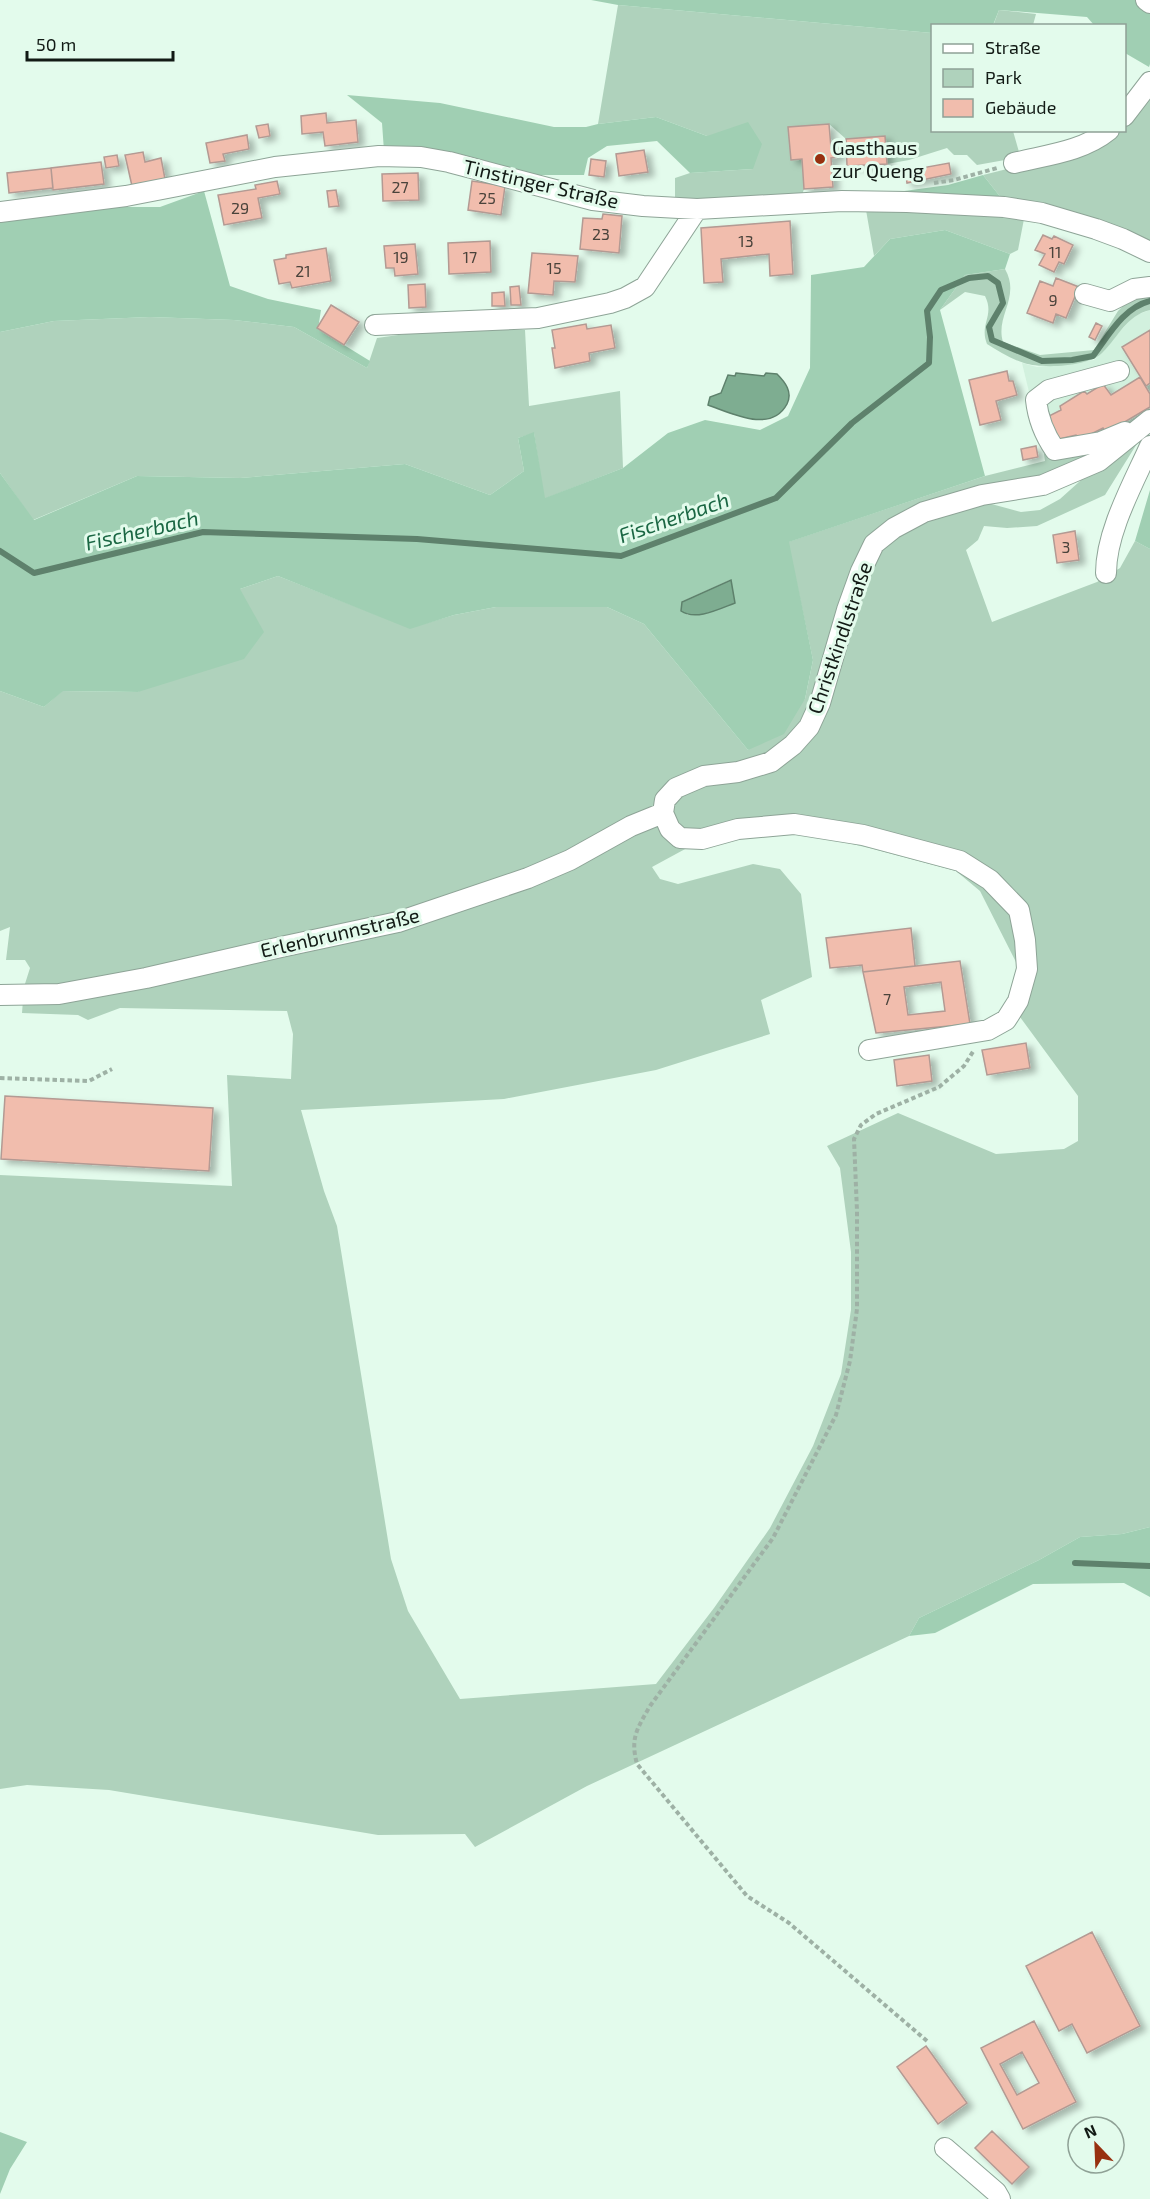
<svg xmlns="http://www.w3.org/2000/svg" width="1150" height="2199" viewBox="0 0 1150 2199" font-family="'Exo 2',sans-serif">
<defs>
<filter id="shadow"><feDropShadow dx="6" dy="4" stdDeviation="3" flood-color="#0004"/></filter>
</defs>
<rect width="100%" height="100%" fill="#e3fbec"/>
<path fill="#d2f1de" d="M1150,310V414L1142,422L1066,453L1044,454L1022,363L1037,367L1094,360L1134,316Z"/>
<path fill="#afd2bc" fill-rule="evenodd" d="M618,5L932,33V130L1013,131L1019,152L1016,158L977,165L967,155H954L947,148L909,160L887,164L885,136L846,139L829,124L788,127L791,160L802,159L804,189L802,195L675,201V178L690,173L753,169L707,136L656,117L598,124Z
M999,10L1036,14L1033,25L993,26Z
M1150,94V244L1002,199L983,175L1082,150L1118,131L1124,130L1125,124Z
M944,208L1024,219L1018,250L1010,254L945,230L890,239L874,256L866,210Z
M1005,269C1021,297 995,316 1003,342L1040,355L1094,350L1118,311L1126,303L1150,293V310C1126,316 1119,336 1103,352C1090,367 1042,369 1024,363C1011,359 998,351 987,344C979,324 995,316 985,296L965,292L940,310L965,275Z
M150,317L234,320L294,327L367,368L377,338L448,328L525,330L529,406L620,391L623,468L544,499L534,433L518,438L524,471L490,495L405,464L240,478L137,476L33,520L0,473V332L54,321Z
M1138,442L1105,495L1037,526L1007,528L984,526L978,540L966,550L992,622L1097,582L1120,568L1135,541L1150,549V1527L1122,1534L1080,1537L1039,1560L919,1618L909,1636L587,1786L475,1847L465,1834L378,1835L109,1790L27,1785L0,1789V1175L232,1186L227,1075L291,1079L293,1034L287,1011L120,1008L88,1020L78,1015L22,1013L24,987L30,968L25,960H6L10,927L0,931V691L44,707L62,691L138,692L240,589L278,576L410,628L454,615L496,607H607L644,624L748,750L805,699L813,660L788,542L985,476L1045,461L1044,454L1105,448L984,502L1021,512L1040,510L1060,499L1089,473ZM801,832L869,848L956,871L980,891L1018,966L1031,978L1020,1017L1078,1096V1141L1064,1149L996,1154L898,1113L827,1146L840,1168L851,1252V1310L841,1374L813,1446L770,1528L714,1608L656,1684L460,1699L408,1611L391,1559L337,1226L324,1191L301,1110L504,1099L656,1070L770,1034L761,1000L812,977L801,894L780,869L753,864L678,884L660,879L652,867L687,848L708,847L749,836Z"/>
<path fill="#a0cfb3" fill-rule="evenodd" d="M591,0H1150V64L1149,67L1125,53L1124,26L1094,25L1087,17L999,10L993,25L932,26V33L618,5Z
M347,95L440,103L554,127H586L598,124L656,117L707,136L748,122L762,144L753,169L690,173L657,141L607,146L588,158L584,175H532L384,151L382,123Z
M983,175L1002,199L875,195L948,185Z
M204,191L230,286L268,299L321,310L318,329L370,361L367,368L294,327L234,320L150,317L54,321L0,332V221L120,207H160Z
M945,230L1010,254L1005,269L965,275L940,310L985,476L789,542L813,660L805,699L784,734L748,750L644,624L607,607H496L454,615L410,629L278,576L240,589L264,632L244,659L138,692L63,691L44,707L0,691V473L34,520L137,476L240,478L405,464L490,495L524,471L518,438L534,432L545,498L623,468L668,433L705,420L760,430L788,416L810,368L811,275L864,267L890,239ZM730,580L735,603L707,613L687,615L683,601Z
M1150,490V549L1135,541Z
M1150,1527V1597L1124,1583L1033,1584L935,1633L909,1636L919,1618L1039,1560L1080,1537L1122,1534Z
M0,2132L27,2142L10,2169L0,2194Z"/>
<path fill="#7ead91" stroke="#5e816c" stroke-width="1.5" d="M736,373L764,376L766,373L777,374C785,382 793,392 787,404C771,434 731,413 708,405L710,397L721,393L728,375L735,376Z
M731,580L735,603C719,609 696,621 681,611L682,602Z"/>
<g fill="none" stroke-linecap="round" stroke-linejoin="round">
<path stroke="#5e816c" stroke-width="6" d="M0,551L34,573L203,532L417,539L621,556L776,498L852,423L929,363L930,337L927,311L941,290L969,278L988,276L998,283L1003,303L989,327L992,340L1042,361L1072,360L1093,356C1109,335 1123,308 1150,301
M1075,1563L1150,1566"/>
</g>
<path fill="#f1bdad" stroke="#b39a93" stroke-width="1.5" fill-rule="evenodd" filter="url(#shadow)" d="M326,113L327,123L356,120L358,142L325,146L323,132L302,134L301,116Z
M268,124L270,136L259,138L256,126Z
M829,124L831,148H839V157L831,158L833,187L804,189L802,159L791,160L788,127Z
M247,135L249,149L223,154L225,161L210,163L206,143Z
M885,136L887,164L847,166L846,139Z
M644,150L648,172L619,176L616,154Z
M143,152L145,162L161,158L165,179L132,186L125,155Z
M117,155L119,166L106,168L104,157Z
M591,159L606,161L604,177L589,175Z
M101,162L104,184L53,190L51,168Z
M949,163L951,174L907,183L905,171Z
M51,168L53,188L9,193L7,173Z
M418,173L419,200L383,201L382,174Z
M277,181L280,194L258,198L262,218L224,225L218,195L256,189L255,185Z
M472,181L505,186L501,215L468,210Z
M336,190L339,206L329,207L327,191Z
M603,214L622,216L619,253L580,249L583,218L602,219Z
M790,221L793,274L770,276L769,254L721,259L723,282L704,283L701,228Z
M1043,235L1052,239L1054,236L1073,245L1064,264L1059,262L1054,272L1039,265L1045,254L1035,250Z
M490,241L491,272L449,274L448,243Z
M415,244L418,274L395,276L394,268H386L384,246Z
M326,248L331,281L292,288L290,282L279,284L274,260L286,258V255Z
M532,253L578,256L575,282L554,281L553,295L528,293Z
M1056,278L1079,287L1066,318L1056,314L1053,323L1027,313L1040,281L1053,286Z
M425,284L426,307L409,308L408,285Z
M519,286L521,305H511L510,287Z
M504,292L505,306H492V293Z
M331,305L359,322L344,345L317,328Z
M1096,323L1102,326L1095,340L1089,337Z
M586,324L587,329L611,325L615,348L589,353L590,361L555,368L552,348H555L552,330Z
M1150,330V383L1146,386L1122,347Z
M1007,371L1009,381H1013L1017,395L996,401L1001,420L980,425L969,380Z
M1140,377L1150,394V407L1106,433L1103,428L1089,435L1078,437L1076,435L1059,439L1047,417L1061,410L1060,406L1084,391L1087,394L1103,384L1111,395Z
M1036,446L1038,457L1023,460L1021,449Z
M1075,531L1079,560L1057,563L1053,535Z
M911,928L915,966L863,972L862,965L830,968L826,938Z
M960,961L970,1024L876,1033L863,972ZM941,982L945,1011L908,1015L904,987Z
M1026,1043L1030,1068L987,1075L982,1050Z
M929,1055L932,1081L897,1086L894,1060Z
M5,1096L213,1108L209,1171L1,1159Z
M1092,1932L1140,2026L1087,2053L1072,2024L1059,2031L1026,1966Z
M1034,2021L1076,2102L1023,2129L981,2048ZM1022,2052L1039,2083L1017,2095L1000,2064Z
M926,2046L967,2103L938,2124L897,2067Z
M992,2131L1029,2167L1012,2184L975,2148Z"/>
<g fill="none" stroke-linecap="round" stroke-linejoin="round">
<g stroke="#8ea497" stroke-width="22">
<path id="minor" d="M1146,0L1150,3
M1124,116L1150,82
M1014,163C1046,155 1082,152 1109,130
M0,212L126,196L275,167L379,156L421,157L449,162L593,200L643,206L697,209L842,201L907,202L1004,207L1042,213L1096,229L1123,239L1150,252
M1085,294L1110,301L1134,289L1150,287
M375,325L538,318L610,303L625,298L645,287L697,209
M1119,371L1049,390L1036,400C1038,419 1044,434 1055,450L1101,442L1125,432
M1106,573C1106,532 1133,484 1150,446
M0,995L59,994L146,978L281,947L398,922L528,878L570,860L631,826L663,813
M869,1050L988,1030L1006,1020L1018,1001L1027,969L1025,940L1019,910L990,880L960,861L863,835L794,824L738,829L702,839L680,838L670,829L663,813L665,800L676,788L704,776L738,772L771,762L793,745L809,727L820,703L847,610L861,571L874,544L894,528L924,512L982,495L1043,485L1099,461L1150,420
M945,2148L996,2192L1000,2199"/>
</g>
<path stroke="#9eb1a5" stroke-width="4" stroke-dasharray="4.5 3" stroke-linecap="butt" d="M934,183L954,180L997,168
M0,1078L89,1081L112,1069
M927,2041L789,1923L747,1896L637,1764C630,1738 637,1729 650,1706L773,1538L836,1415L850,1361L857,1309V1211L854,1139L861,1125L876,1114L939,1087L964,1066L974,1050"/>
<use href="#minor" stroke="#fff" stroke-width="20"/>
</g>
<circle fill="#97300f" stroke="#e3fbec" stroke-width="2" cx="820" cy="159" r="6"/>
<g text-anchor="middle" stroke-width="6" stroke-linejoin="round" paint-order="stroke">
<g font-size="16" fill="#4a433b">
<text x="400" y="193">27</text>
<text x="487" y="204">25</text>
<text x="240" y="214">29</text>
<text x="601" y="240">23</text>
<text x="746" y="247">13</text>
<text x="1055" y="258">11</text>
<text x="401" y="263">19</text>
<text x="470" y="263">17</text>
<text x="554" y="274">15</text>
<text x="303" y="277">21</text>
<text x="1053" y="306">9</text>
<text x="1066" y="553">3</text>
<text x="887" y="1005">7</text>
</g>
<g font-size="20" fill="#121a15" stroke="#e3fbec" text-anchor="start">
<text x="832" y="155">Gasthaus<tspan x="832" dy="23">zur Queng</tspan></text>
</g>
<g font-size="20" fill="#121a15" stroke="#e3fbec">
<text transform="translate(541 184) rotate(13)" y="7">Tinstinger Straße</text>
<text transform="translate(840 638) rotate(-71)" y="7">Christkindlstraße</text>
<text transform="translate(340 933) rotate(-13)" y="7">Erlenbrunnstraße</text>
</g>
<g font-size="21" font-style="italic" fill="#1a6743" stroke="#e3fbec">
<text transform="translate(674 518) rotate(-19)" y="7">Fischerbach</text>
<text transform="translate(142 531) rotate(-13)" y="7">Fischerbach</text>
</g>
</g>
<rect x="931" y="24" width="195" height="108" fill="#e3fbec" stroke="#8fa196" stroke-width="1.5"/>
<rect x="943" y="44" width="30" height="9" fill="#ffffff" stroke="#8fa196" stroke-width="1.5"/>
<text x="985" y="54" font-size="18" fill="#121a15">Straße</text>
<rect x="943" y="69" width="30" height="18" fill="#afd2bc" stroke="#8fa196" stroke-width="1.5"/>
<text x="985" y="84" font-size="18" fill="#121a15">Park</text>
<rect x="943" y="99" width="30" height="18" fill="#f1bdad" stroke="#8fa196" stroke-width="1.5"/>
<text x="985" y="114" font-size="18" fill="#121a15">Gebäude</text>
<g transform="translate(1096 2145) rotate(337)"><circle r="28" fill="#e3fbec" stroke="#8fa196" stroke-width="1.5"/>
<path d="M0-4.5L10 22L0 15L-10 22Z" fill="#97300f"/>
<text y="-9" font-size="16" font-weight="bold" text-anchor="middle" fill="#121a15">N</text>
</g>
<path d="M27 51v9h146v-9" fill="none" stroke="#121a15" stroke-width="3"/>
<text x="36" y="51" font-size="18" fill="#121a15" stroke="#e3fbec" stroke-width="4.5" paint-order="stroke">50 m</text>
</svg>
